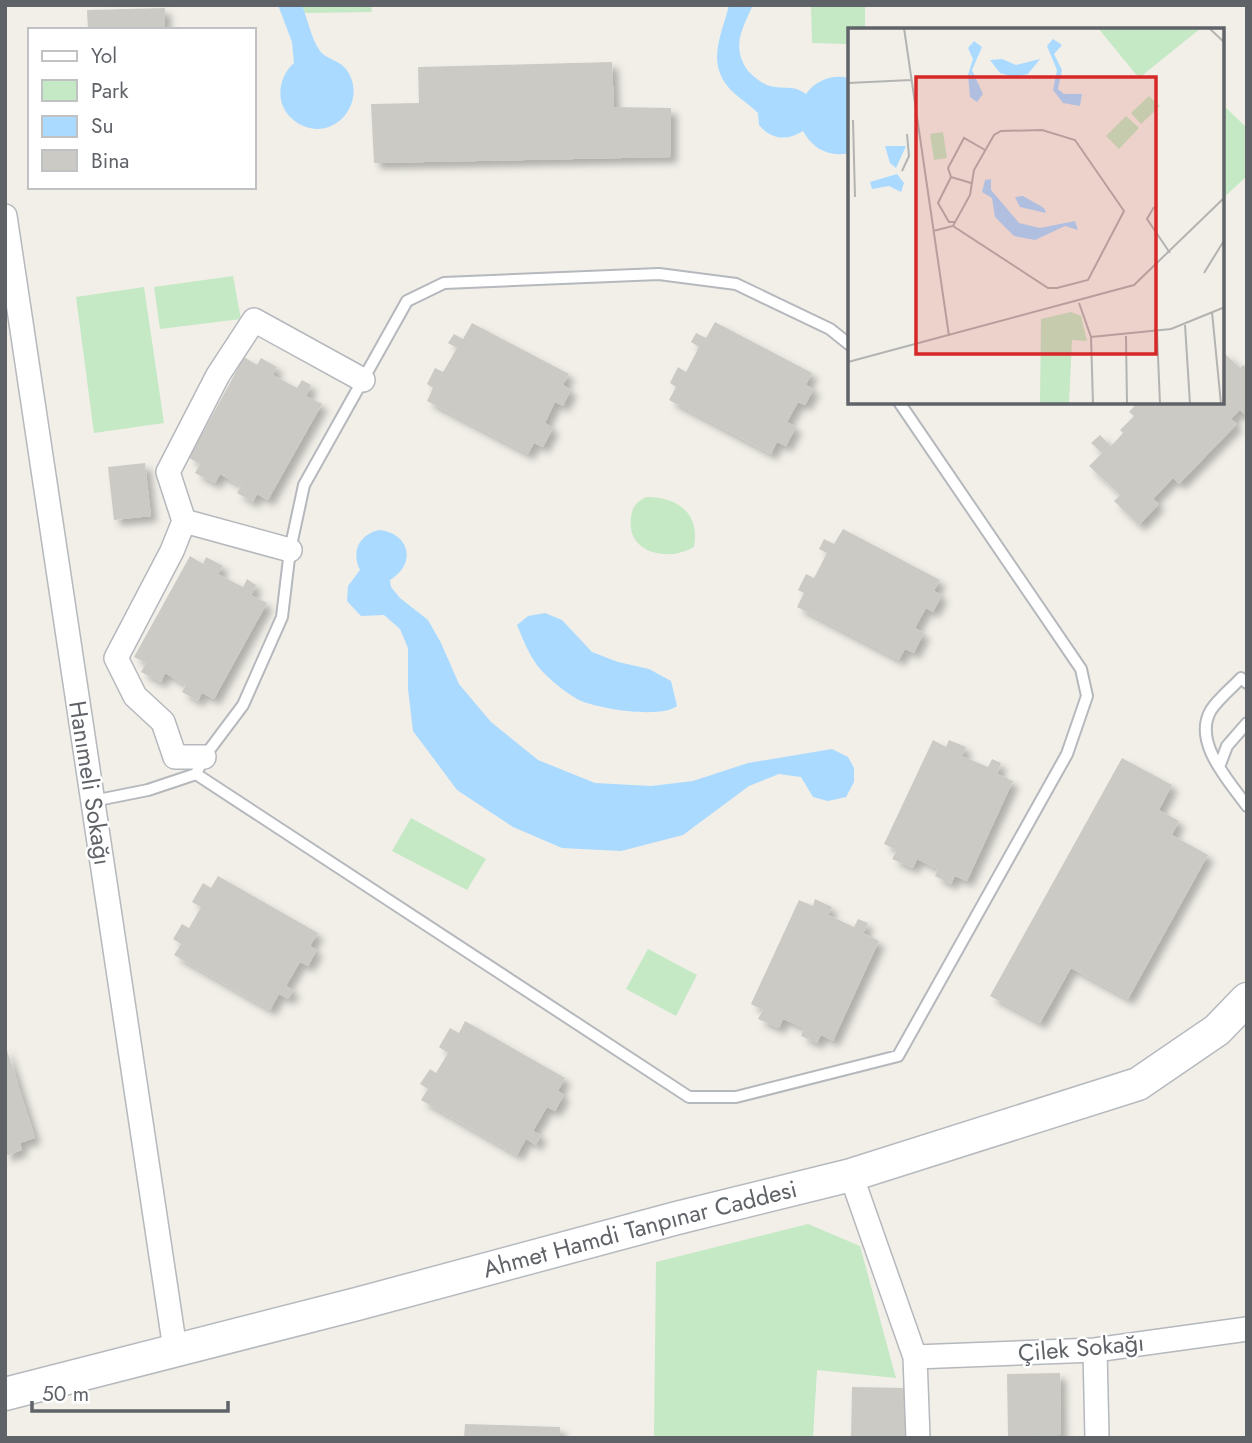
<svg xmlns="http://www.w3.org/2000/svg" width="1252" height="1443" viewBox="0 0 1252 1443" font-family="Jost,sans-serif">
<defs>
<filter id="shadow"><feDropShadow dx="6" dy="6" stdDeviation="3.5" flood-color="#0004"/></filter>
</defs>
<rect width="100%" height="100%" fill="#f1efe8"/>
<path fill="#c5e8c5" d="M302,5H371L372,12L305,13Z
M811,5H865V30H850L849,44L812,43Z
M1222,104L1247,128V176L1222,199Z
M233,276L241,319L160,329L154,287Z
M144,287L164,423L94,433L76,297Z
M646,497C678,497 700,513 694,547C669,562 626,554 631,518C632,506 637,502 646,497Z
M411,818L486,859L467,890L392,851Z
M648,949L697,975L676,1016L626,989Z
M808,1224L860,1246L896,1378L817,1370L813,1438H654L656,1262Z"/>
<path fill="#aadaff" d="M278,5H302C308,20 311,38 320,51C326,59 339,60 346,69C364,92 348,128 318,129C307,129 297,124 289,116C275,100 279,76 294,63L292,42Z
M729,5H753C742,29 731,47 748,71C754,77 762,84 770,86C785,90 792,84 806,94C816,80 833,74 849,78V153C829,158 812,148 803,131C787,141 772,140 759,125L758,113C749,104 737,97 729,88C706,61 722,35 729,5Z
M379,530C410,533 417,564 390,580L391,587L400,598L428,620L441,643L459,684L491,722L538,760L595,783L651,786L693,781L748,763L832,749L848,757L854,768V782L846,797L828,801L813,797L801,777L779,774L749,786L683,835L621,851L562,848L513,827L457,790L413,731L408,689V648L400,629L384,615L361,616L347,601L348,586L360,570C351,551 359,535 379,530Z
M545,613L562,620L592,652L618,662L649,669L671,681L677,706C661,719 596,709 577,699C567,693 555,684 547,676C532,663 524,642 517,625L528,616Z"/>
<path fill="#cccac5" filter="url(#shadow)" d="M165,8V30H88L87,10Z
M612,62L614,107L671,108V157L374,163L371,104L419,103L418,67Z
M715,322L812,373L806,385L814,389L805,405L798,402L787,422L796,427L786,446L777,442L771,454L669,400L676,387L670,383L678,367L686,372L699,347L691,342L696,333L706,338Z
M472,323L569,374L563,385L571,390L563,406L555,402L545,423L553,428L543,447L534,443L528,454L427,401L433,388L427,384L435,368L443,372L457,348L448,343L454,334L463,339Z
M1222,351L1240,368L1243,365L1247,368V412L1245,415L1240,410L1231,419L1237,424L1179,484L1173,478L1153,499L1159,504L1139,525L1114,501L1120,495L1089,466L1102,453L1091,443L1100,435L1111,446L1123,433L1120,430L1134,416L1129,412L1138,402H1222Z
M244,357L257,365L261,358L277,367L273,375L297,388L302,380L311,385L306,396L322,404L268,500L257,494L253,502L237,493L241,486L220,474L215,483L195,473L200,464L189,458Z
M145,463L151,516L114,520L108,467Z
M843,529L940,580L934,591L942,595L933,612L926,608L915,628L924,633L914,653L905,649L899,660L797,607L804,593L798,590L806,574L814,578L827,553L819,549L824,539L834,544Z
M190,556L203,564L206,557L223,566L218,574L243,587L247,579L256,585L251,595L267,603L214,699L202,693L198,701L182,692L186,685L165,673L161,682L141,672L146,663L134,657Z
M933,740L946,747L949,740L966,747L962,756L988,767L992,759L1001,763L997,774L1013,781L967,881L955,876L951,884L935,876L938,869L917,859L913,868L892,859L897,850L884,844Z
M1122,758L1172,785L1159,810L1179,821L1172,835L1208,855L1128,999L1071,968L1040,1023L990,996Z
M218,876L318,933L310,946L317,950L308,966L300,962L286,986L294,990L288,999L279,994L270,1010L174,955L181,944L173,939L182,924L189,928L201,907L192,902L203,883L211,888Z
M815,899L832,907L828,915L854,927L858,919L868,923L863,933L879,941L833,1041L821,1035L817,1043L801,1036L804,1028L783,1019L779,1028L758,1019L763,1010L751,1004L799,900L813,906Z
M465,1021L565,1078L558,1091L564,1095L555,1111L547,1107L533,1131L541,1135L536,1145L526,1139L517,1155L421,1100L428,1089L420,1084L430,1069L436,1073L448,1053L439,1047L450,1028L459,1033Z
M5,1044L35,1138L20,1143L22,1150L5,1156Z
M1060,1373L1061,1435L1008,1436L1007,1374Z
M852,1387L905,1388V1438H851Z
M465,1424L560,1427V1438H464Z"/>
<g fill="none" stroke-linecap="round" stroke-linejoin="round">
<g stroke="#b5b8bc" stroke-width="14">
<path id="lane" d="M1247,683L1241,678C1232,688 1219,698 1211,710C1192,742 1229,781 1247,806
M1219,767L1227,746L1247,723
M196,774L689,1097H736L898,1056L1067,754L1087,696L1081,669L899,402
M93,801L148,790L196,774L204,757L243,705L282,617L290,550L304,485L407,301L444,283L659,274L736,284L830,329L850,345"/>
</g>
<g stroke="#b5b8bc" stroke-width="26">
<path id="street" d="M5,216L175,1349
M184,521L172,551L116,658L135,696L163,722L175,757H204
M290,550L184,521L168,472L218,375L254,320L363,380
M851,1175L915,1357L918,1438
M1095,1350L1097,1438
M915,1357L1095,1350L1247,1329"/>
</g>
<g stroke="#b6babf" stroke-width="35">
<g id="secondary">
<path id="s1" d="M5,1394L357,1304L677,1218L851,1175L1138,1084L1217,1030L1247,999"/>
</g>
</g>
<use href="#lane" stroke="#fff" stroke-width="10"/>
<use href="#street" stroke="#fff" stroke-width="23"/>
<use href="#secondary" stroke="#fff" stroke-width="32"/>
</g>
<g text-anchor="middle" stroke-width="5" stroke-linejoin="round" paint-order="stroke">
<g font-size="24" fill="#5f6368" stroke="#fff">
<text transform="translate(90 783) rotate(81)" y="8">Hanımeli Sokağı</text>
<text dy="8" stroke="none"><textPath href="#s1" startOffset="656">Ahmet Hamdi Tanpınar Caddesi</textPath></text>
<text transform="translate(1081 1348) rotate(-5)" y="8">Çilek Sokağı</text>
</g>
</g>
<g transform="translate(848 28)">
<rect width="376" height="376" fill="#f1efe8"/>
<path d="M250,0H353L291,50ZM301,68L312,78L293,96L283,85ZM278,88L291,100L271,121L258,108ZM95,104L99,130L86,132L82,106ZM223,284L233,288L239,313L224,312L221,376H192L193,291Z" fill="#c5e8c5"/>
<path d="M205,11L214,17L206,26L214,42L210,61L216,66H234L232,78L215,75L205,62L209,42L199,18ZM126,13L134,19L124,42L135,66L129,74L122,69L120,47L125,31L120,20ZM154,31L168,37L192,31L180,46L166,49L152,45L142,32ZM37,118H58L48,140L42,135ZM49,146L56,155L53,164L41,158L24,161L22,154ZM143,151V162L171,195L192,200L227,193L230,202L217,198L187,212L166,208L147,189L144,170L134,164L137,152ZM175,168L196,180L198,185L172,179L167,169Z" fill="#aadaff"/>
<path fill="none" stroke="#b3b3b1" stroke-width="2" d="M56,0L101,308M361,0L377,15M0,55L63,52M5,92L7,169M54,143L61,128L59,106M103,149L90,175L101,194H107M123,155L103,149L100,140L116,110L137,122M306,179L299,191L322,225M85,203L105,198L122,167L126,142L146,107L153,103L194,102L227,112L276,183L240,252L209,260H200L105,198M356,245L377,211M231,275L243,309L245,376M364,284L373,376M337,297L342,376M309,304L312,376M278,308L279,376M243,309L323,301L377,279M0,334L286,257L377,169"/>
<path fill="#d62828" fill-opacity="0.15" stroke="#d62828" stroke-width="3.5" d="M68,49H308V326H68Z"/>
<rect width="376" height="376" fill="none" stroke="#5f6368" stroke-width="3.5"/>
</g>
<rect width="1252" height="1443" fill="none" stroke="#5f6368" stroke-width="14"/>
<rect x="28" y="28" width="228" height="161" fill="#ffffff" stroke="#bfc1c3" stroke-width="2"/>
<rect x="42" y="51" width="35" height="10" fill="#ffffff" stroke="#bfc1c3" stroke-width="2"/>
<text x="91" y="63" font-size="21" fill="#5f6368">Yol</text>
<rect x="42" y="80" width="35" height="21" fill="#c5e8c5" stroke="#bfc1c3" stroke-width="2"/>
<text x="91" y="98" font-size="21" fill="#5f6368">Park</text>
<rect x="42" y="116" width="35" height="21" fill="#aadaff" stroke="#bfc1c3" stroke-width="2"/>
<text x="91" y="133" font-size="21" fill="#5f6368">Su</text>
<rect x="42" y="150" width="35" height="21" fill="#cccac5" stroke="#bfc1c3" stroke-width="2"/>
<text x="91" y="168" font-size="21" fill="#5f6368">Bina</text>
<path d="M32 1401v10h196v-10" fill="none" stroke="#5f6368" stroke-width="3.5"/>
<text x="42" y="1401" font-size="21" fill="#5f6368" stroke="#ffffff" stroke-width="5" paint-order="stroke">50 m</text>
</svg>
